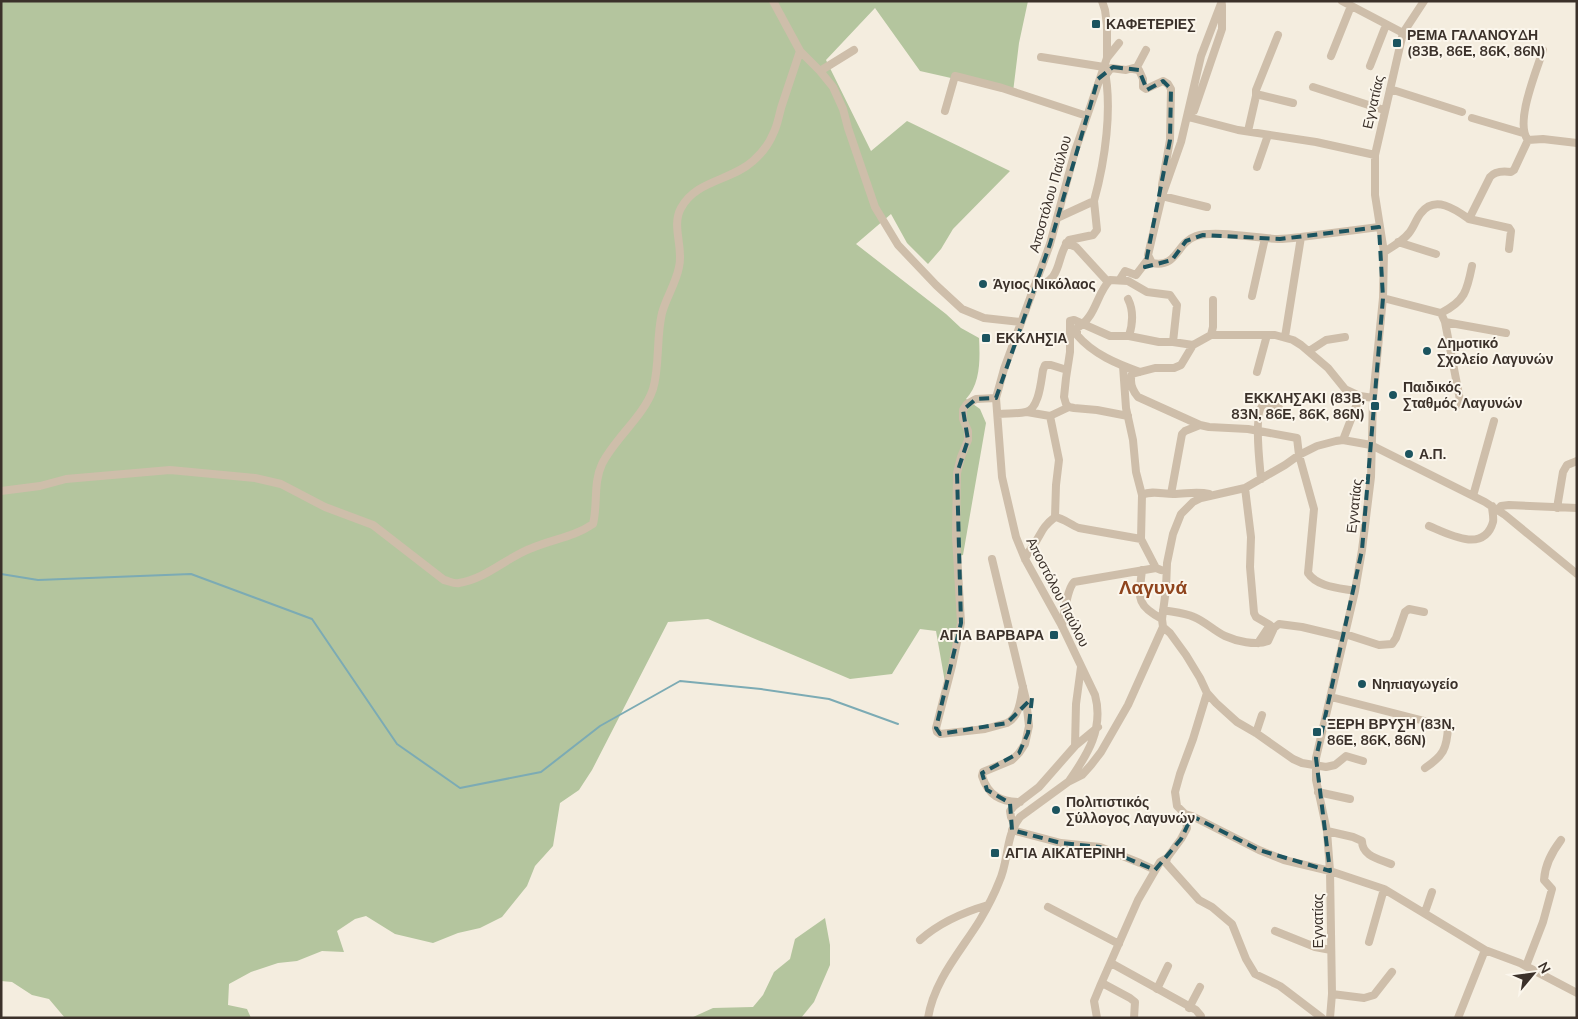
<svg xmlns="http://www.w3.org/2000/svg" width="1578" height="1019" viewBox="0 0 1578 1019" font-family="'Nunito Sans',sans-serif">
<rect width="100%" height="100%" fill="#f4eddf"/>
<path fill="#b4c59e" d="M1,1H1028L1019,43L1013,92L920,71L875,8L826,60L871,151L907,121L1010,171L953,229L941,249L928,264L907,243L891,214L856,244L946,314L961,328L979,338C980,358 981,383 966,399L980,409L986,423L963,555L954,557L958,625L946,688L936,631L920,629L892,674L850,679L708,619L668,622L592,770L579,790L560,803L553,846L535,866L527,886L502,917L480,928L458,933L433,943L395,934L366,916L355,919L337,931L344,952L322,951L297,961L278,963L251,972L229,984L228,1005L247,1009L251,1018H65L49,999L32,995L12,982L1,981Z
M825,918L830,945V965L814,1002L801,1018H691L713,1008L753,1007L763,995L774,972L790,959L795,939Z"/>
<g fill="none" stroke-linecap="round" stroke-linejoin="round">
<path stroke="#7cabb4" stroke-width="2" d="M1,574L38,580L191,574L312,619L397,744L460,788L541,772L600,726L680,681L761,689L829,699L898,724"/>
<path stroke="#cebeaa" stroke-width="8" d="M773,1L800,51L820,71L833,87L843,109L848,128L875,207L898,245L936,285L962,309L984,318L1021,322
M1222,1L1201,56L1181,142L1162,196L1148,255L1152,263C1178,268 1176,243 1196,236C1216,230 1255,238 1278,239C1285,239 1293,238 1301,237L1285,337
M1342,1L1403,33
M1331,56L1351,6
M1041,57L1104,67C1113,107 1105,161 1094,201L1057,218
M1107,58L1119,43
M1370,66L1386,25
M1133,69L1139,70L1143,79V87L1146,89L1163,81L1168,84L1171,89L1170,140L1162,185V196L1207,207
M820,71L854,50
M1105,76L1111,68L1126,70L1137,67L1146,50
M1313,87L1384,110
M1390,89L1462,112
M1256,96V90L1278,35
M945,111L955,76L1002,88L1087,116
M1194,111L1222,29V5
M1192,118L1238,130L1316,142L1375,155
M1472,118L1523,133
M1248,131L1256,96L1260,95L1293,103
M1528,140C1514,123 1537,70 1543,50
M1528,140L1543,139L1577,143
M1257,167L1268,135
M1469,219L1509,228L1511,231L1509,249
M1301,237L1379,227
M1398,242L1436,254
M1066,243L1076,247L1108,282
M1384,252C1392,247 1403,241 1409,233C1414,227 1416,219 1421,213C1435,195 1455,209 1469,219L1490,177C1495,171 1504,171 1511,172L1514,170L1528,140
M1120,279L1125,271L1136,275L1149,258
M1035,286C1064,281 1055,257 1069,240L1093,235L1097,230L1094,201
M1252,296L1265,238
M1383,298L1441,313L1445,322L1506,333
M1128,299C1134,311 1133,323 1129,336
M1441,313C1465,301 1467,291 1472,266
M1445,322L1461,405
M1211,335L1213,327V300
M1309,351L1326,340L1345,337
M1123,366L1126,408L1133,440L1136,472L1142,495
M1140,372C1117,364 1093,354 1077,335V328C1097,316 1096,294 1110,280L1128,281L1147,292L1170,295L1177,305L1173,342L1193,345
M1257,372L1267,335
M996,398L976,399L967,404L963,410V419L968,431V440L961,457L957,473L956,536L961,623L952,666L936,728L937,732L940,734L985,729L1007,723C1020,716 1020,701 1023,687
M1027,412L1050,416L1069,407
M998,414C1007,413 1017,414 1026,412C1039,409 1041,381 1043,370L1045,365H1051L1067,370
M1128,416L1097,410L1074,408L1069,407L1066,404L1064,397L1066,378L1070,352V321L1074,320L1110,336H1129L1159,342H1173
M1343,440L1360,396
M1261,479C1260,467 1253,410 1264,404C1268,401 1275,406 1279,408
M1245,488L1251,537L1250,567L1254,613L1256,617L1270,625L1258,643
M1,491L40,486L66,479L170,470L255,478L281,484L325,507L373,525L444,580C449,581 454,584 459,583C486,579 507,557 532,548C553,539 574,537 593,524C598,504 593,483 602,464C615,438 644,416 653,389C660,365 656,338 662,313C666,298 676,283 679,267C684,248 671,226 681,208C696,180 731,181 753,161C761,154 769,144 773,134C778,125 779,114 782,105C788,87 794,69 800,51
M1171,494L1182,434L1185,431L1200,425
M1473,496L1494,421
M1557,508L1563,472L1567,465L1577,461
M1498,510L1501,506L1509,505L1577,508
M1055,517C1063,518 1071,525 1079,528L1141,539L1142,495C1152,490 1162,494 1173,494C1186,494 1197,491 1209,494
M1429,526C1448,534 1484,554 1493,522C1494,517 1492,511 1492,506
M1141,539L1156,568L1161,570
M992,559L1026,700L1029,726L1025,744L1019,753L1012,760L983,772L982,776C988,795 1000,802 1020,802
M1025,559C1027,553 1030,550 1033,546C1042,533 1041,528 1055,517L1056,485L1059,460L1050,416
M1142,570C1139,597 1135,605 1162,619
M1355,591C1340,588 1317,587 1308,573L1314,509L1299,455L1297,438L1248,429L1209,427L1200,425L1138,397C1133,391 1129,383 1132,374L1155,368H1174L1181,365L1193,345L1211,335H1275L1293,340L1301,345L1328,368L1345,389L1360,396L1373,398
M1163,610C1173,612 1185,613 1194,617C1206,622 1214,631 1225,636C1236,641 1256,646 1268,641L1274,628L1279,624L1302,627L1344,637
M1062,626C1064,615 1067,589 1074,582L1156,568
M1163,627L1170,633L1186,655L1200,678L1207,693L1216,703L1237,722L1256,733L1293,759L1302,763L1326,767L1335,765L1346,756L1363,761
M1345,634L1379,645L1392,644L1396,638L1405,612L1409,609L1424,612
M1331,697L1448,727C1447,749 1443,756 1425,768
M1256,733L1262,715
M1075,746L1076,704L1081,667
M1069,781C1088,754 1104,728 1095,695L1062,626L1025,559L1016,537L1002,477L996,398L1004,369L1050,244L1075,151L1107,58V25L1105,10L1102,1
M1318,792L1350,799
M1185,814L1192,816L1259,850L1284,860L1330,871L1384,889L1485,950L1520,963L1577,993
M1014,824L1011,817L1010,811L1014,806L1039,787L1075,746L1098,727
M1012,830L1061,843L1100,847L1140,863L1155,870
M1327,831L1353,837L1362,841C1362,856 1379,859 1391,864
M1167,858L1166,863L1199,900L1212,907L1232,924L1246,959L1255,974L1280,986L1322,1018
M1048,907L1119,944
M1425,912L1432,892
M1275,931L1315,947L1331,950
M920,940C939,923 964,912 988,905
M1369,942L1384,889
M1111,963L1196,1010L1201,1016V1018
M1526,966L1543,922L1552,889L1544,880C1545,864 1552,852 1561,840
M1157,989L1168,966
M1332,994L1364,998L1374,995L1392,972
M1189,1008L1200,987
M928,1018C934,980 961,951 980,920C987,908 994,895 999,882C1009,861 1005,836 1020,817L1068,782L1082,775L1091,765L1101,752L1128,705L1163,627L1162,619L1166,589L1167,563L1173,534L1181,514L1193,502L1201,498L1245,488L1285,465L1299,455L1317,446L1336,441L1343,440L1371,445L1485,502L1505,515L1577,574
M1097,1018L1094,1001L1101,984
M1134,1018L1135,1002L1130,998L1104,984H1101L1138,900L1160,862L1167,858L1181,839L1187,828L1185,814L1177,806L1175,792L1180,774L1193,739L1207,693
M1330,1018L1332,994L1330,871L1327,831L1316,780V758L1355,591L1362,550L1371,477L1373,398L1383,298L1384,252L1375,195V155L1403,33L1424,1
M1458,1018L1485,950"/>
</g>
<path fill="none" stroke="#1c545f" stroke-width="4" stroke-dasharray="10 6" stroke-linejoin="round" d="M1113,67L1139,70L1147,90L1163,81L1171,89L1170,140L1145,267L1172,260L1186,241L1203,235L1280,239L1379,227L1383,298L1362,550L1316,758L1330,871L1259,850L1192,816L1181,839L1155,870L1100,847L1061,843L1012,830L1010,803L987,790L982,773L1019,753L1028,733L1032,698L1007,723L940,734L936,728L961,623L957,473L968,440L963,410L976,399L996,398L1050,244L1098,79Z"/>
<g fill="#1c545f" stroke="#fbf6ec" stroke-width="2">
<rect x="1091" y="19" width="10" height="10" rx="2.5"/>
<rect x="1392" y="38" width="10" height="10" rx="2.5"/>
<circle cx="983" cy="284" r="5"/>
<rect x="981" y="333" width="10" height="10" rx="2.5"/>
<circle cx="1427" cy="351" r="5"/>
<circle cx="1393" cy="395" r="5"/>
<rect x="1370" y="401" width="10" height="10" rx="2.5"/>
<circle cx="1409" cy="454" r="5"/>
<rect x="1049" y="630" width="10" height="10" rx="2.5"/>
<circle cx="1362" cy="684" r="5"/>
<rect x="1312" y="727" width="10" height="10" rx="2.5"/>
<circle cx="1056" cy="810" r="5"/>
<rect x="990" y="848" width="10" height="10" rx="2.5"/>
</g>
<g text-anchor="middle" stroke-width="4" stroke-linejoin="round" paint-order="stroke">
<g font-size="14" font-weight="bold" fill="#3b312a" stroke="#fbf6ec" text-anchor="start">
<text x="1106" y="29">ΚΑΦΕΤΕΡΙΕΣ</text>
<text x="1407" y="40">ΡΕΜΑ ΓΑΛΑΝΟΥΔΗ<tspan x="1407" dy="16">(83Β, 86Ε, 86Κ, 86Ν)</tspan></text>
<text x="993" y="289">Άγιος Νικόλαος</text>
<text x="996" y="343">ΕΚΚΛΗΣΙΑ</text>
<text x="1437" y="348">Δημοτικό<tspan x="1437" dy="16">Σχολείο Λαγυνών</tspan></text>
<text x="1403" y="392">Παιδικός<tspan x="1403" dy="16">Σταθμός Λαγυνών</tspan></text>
<text x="1365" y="403" text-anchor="end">ΕΚΚΛΗΣΑΚΙ (83Β,<tspan x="1365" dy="16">83Ν, 86Ε, 86Κ, 86Ν)</tspan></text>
<text x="1419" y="459">Α.Π.</text>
<text x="1044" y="640" text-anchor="end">ΑΓΙΑ ΒΑΡΒΑΡΑ</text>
<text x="1372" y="689">Νηπιαγωγείο</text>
<text x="1327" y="729">ΞΕΡΗ ΒΡΥΣΗ (83Ν,<tspan x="1327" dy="16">86Ε, 86Κ, 86Ν)</tspan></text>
<text x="1066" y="807">Πολιτιστικός<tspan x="1066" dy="16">Σύλλογος Λαγυνών</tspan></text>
<text x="1005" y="858">ΑΓΙΑ ΑΙΚΑΤΕΡΙΝΗ</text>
</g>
<g font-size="14" fill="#3b312a" stroke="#fbf6ec">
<text transform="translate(1373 102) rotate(-77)" y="5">Εγνατίας</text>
<text transform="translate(1050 194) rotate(-74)" y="5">Αποστόλου Παύλου</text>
<text transform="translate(1354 506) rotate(-84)" y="5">Εγνατίας</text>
<text transform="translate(1058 592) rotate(63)" y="5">Αποστόλου Παύλου</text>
<text transform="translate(1318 921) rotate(-90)" y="5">Εγνατίας</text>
</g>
<g font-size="19" font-weight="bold" fill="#8f441d" stroke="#fbf6ec">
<text x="1153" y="594">Λαγυνά</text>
</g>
</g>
<rect width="1578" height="1019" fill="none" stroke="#3b312a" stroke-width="5"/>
<g transform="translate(1533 974) rotate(61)" stroke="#fbf6ec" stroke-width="4" paint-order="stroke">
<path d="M0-4L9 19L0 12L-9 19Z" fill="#3b312a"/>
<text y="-8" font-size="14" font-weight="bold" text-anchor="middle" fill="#3b312a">N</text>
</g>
</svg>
